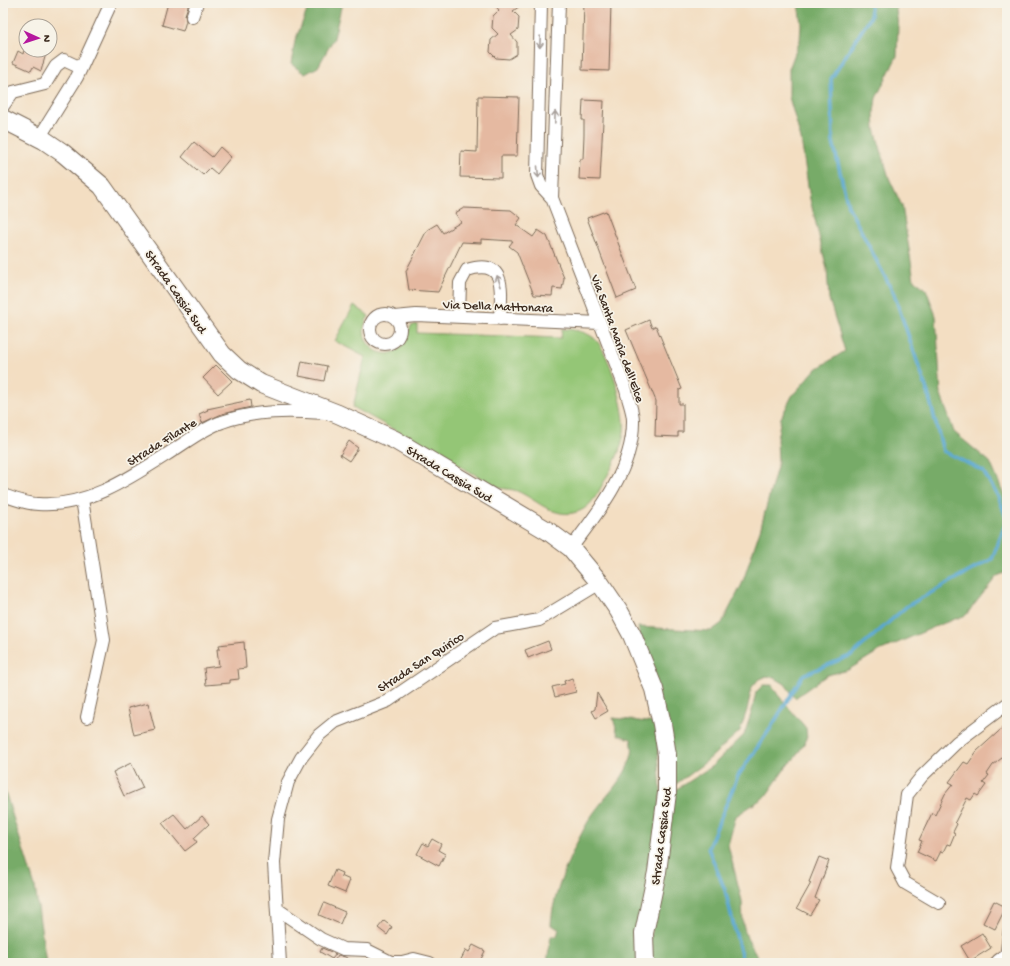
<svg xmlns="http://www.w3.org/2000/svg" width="1010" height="966" viewBox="0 0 1010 966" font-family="'Gochi Hand',sans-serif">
<rect width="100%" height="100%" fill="#f7f3e8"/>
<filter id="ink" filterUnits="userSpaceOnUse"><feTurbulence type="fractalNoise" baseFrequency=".025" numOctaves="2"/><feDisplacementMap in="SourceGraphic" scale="8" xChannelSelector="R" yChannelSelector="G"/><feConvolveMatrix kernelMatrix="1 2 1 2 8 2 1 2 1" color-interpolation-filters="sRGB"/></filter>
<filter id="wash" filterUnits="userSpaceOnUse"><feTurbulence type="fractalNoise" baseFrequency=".012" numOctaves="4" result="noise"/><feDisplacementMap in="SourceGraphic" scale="16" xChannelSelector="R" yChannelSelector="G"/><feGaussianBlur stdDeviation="0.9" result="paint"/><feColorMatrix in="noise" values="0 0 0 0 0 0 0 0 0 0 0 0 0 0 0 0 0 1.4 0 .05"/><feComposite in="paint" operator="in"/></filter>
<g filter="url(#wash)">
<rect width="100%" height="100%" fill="#f3dec2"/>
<path fill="#94c676" stroke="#68784a" d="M354,305L369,316C352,340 383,367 402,346C406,341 407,333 411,326L417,324V333L561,338L562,329C572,329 585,331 594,338C609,350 627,413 624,432C622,450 612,467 604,482C596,496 590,510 573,513C551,517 536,499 517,491C512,489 505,489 499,488L353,407L365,357L335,341Z"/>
<path fill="#77ab67" stroke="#596a42" d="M310,3H342L334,38L318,67L305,74L291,64L295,41Z
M798,3H895L898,25L897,56L876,98L874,113L875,129L889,178L902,206L914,280L926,289L936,316L941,395L954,432L990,462L1007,501V572L997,576L966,615L939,625L879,651L848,670L827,675L795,698L785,684L775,678L767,676L758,680L752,687L747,710L740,731L707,761L672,787L638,627L711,631L722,623L742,584L761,527L778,463L777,439L781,418L792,396L815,370L845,351L829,299L827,269L810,199L801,139L789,97V69L800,40L801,24Z
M763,685H772L778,695L806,728L807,739L795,758L786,767L766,796L736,816L728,845L742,901L743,924L747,938L761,963H650L648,954L672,792L712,766L744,735L752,711L756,692Z
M613,718L656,723L661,792L638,963H547L551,936H557L559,929L551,925C552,895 573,847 589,820C602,798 626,780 632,754C633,750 632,744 631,739L618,735Z
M3,785L35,887L46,963H3Z"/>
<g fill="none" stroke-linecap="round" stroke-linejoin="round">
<path stroke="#58a7d2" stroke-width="3.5" d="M743,963L725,890L708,848L738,776L770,729L803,675L852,655L907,606L992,559L1007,520L999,498L983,471L943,451L928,393L894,294L848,206L833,142L831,79L871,16L870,3"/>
</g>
<g id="blocks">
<path fill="#e5b9a1" d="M168,3H189L185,15L186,21L183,31L162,25Z
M493,3H524L513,11L519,17L518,30L511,35L517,42V54L509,59L496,58L490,52L491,40L498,34L492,28L493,16L499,10Z
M584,3H611L609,71L582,70Z
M24,50H47L41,71L33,67L31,71L13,63L18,51L23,54Z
M478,96L519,97L517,156H501V178L460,177L461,151L477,152Z
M583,100L604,101L600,180L579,179L580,159H583L584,135V120H582Z
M194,142L212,157L220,147L231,157L217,174L210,168L203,175L182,157Z
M464,208L511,210L521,218L516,225L533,237L538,230L547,236L564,278L562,289L553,288L552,296L534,295L517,252L509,246L513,241L481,239V243L462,242L438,292L409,290L406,271L427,230L437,224L443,233L461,222L455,213Z
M606,211L636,290L617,298L587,218Z
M649,320L652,328L656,326L682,389L679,390V404H683V432H678V437L655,436L656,401L626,330Z
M302,361L327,366L324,381L299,376Z
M216,365L232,381L218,394L203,378Z
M250,400L251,407L222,414L202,423L199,414L208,410L207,409Z
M349,441L358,448L349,461L340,455Z
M548,641L551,649L528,658L525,650Z
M244,642L246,668L238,669L239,679L230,680V683L206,685L204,668L219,666L217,649H220L219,645Z
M572,678L576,692L555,697L552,687L565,684L564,681Z
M597,693L608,711L596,718L592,711L595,709Z
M148,703L155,730L134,735L128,708Z
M1007,724V754L993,765L987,774L989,775L983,783L986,785L978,796L975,794L971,800L967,798L955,822L957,824L953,832L955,833L950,845L947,844L943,852L941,851L936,861L917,852L922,841L919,840L932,813L935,815L945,794L953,784L949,782L964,762L968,764L977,751Z
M131,763L143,788L124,796L113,772Z
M174,814L187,829L202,816L209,824L194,838L197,842L185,851L162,823Z
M432,839L441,844L438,850L445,854L439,866L417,854L423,843L428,846Z
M819,857L829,861L815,898L819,900L810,915L797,908L811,883L809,882Z
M335,870L342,873L341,876L350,880L345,893L328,886Z
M994,901L1006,907L995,929L983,923Z
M324,903L345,912L340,924L319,915Z
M384,921L392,927L387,935L378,928Z
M982,933L991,948L970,961L961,946Z
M473,945L485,951L479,963H459L466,950L469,952Z
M322,948L336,954L332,959L320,952Z
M338,955L345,957L356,963H333Z"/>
</g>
</g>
<g filter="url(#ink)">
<use href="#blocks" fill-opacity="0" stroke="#7b6957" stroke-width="1"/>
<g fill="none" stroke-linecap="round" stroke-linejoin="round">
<g stroke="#7b6957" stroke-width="8">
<path id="lane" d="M1003,957L1007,928"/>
</g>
<g stroke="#7b6957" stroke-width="14">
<path id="street" d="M541,3L537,175L541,186L552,198
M559,3L552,198L626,390C628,400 633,411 633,420C634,468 598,513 571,548
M192,17L197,3
M3,106L13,92L45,84L56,66L64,60L81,68
M39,138L77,77L111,3
M370 329a15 15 0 1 1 30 0a15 15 0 1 1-30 0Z
M395,317L416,315L600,323
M459,317L460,283L467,270C508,257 501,293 500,319
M3,495C14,499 27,504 38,504C87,508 133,476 172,451C188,441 204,428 222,422C255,410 290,411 325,413
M82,499L104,640L87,717
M939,903L905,883L897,868L907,795L922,776L957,742L1007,704
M277,909L321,939L343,949L367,950L391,962H402L414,959L430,963
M280,963L274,863L278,819L288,782L301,758L319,735L335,722L388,701L495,628L539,620L600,583"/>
</g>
<g stroke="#7b6957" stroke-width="20">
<path id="primary" d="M3,119L44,140L63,153L102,186L222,354L239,370L261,384L338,414L395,440L548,531L571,548L600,583L619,611L632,635L654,689L662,724L667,755V793L657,872L644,933L645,963
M1000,963L1007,958"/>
</g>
<use href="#lane" stroke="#fff" stroke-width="6"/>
<use href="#street" stroke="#fff" stroke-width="12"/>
<use href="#primary" stroke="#fff" stroke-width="18"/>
</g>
<defs><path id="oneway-shaft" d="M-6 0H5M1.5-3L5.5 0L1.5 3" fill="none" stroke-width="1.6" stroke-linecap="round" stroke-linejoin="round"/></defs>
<g stroke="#a79f9a">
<use href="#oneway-shaft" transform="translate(540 42) rotate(92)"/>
<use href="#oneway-shaft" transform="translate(555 117) rotate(-88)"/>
<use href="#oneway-shaft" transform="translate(538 172) rotate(85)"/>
<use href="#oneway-shaft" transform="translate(499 281) rotate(-110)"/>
</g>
</g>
<g text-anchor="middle" stroke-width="3.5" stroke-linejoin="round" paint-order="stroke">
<g font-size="13" fill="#3b2a1e" stroke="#f7f3e8">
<text transform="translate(177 291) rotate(55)" y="5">Strada Cassia Sud</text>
<text transform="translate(498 305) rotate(2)" y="5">Via Della Mattonara</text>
<text transform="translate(619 338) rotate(70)" y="5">Via Santa Maria dell'Elce</text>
<text transform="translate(161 441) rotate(-32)" y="5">Strada Filante</text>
<text transform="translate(450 473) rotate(31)" y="5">Strada Cassia Sud</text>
<text transform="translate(420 661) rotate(-33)" y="5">Strada San Quirico</text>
<text transform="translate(660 836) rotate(-83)" y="5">Strada Cassia Sud</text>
</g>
</g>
<rect width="1010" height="966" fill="none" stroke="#f7f3e8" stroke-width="16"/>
<g transform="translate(38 38) rotate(93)"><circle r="19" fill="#f7f3e8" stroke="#aca397"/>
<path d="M0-3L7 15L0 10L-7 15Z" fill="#b5179e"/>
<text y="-6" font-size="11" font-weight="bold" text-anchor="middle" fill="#3b2a1e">N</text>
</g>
</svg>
